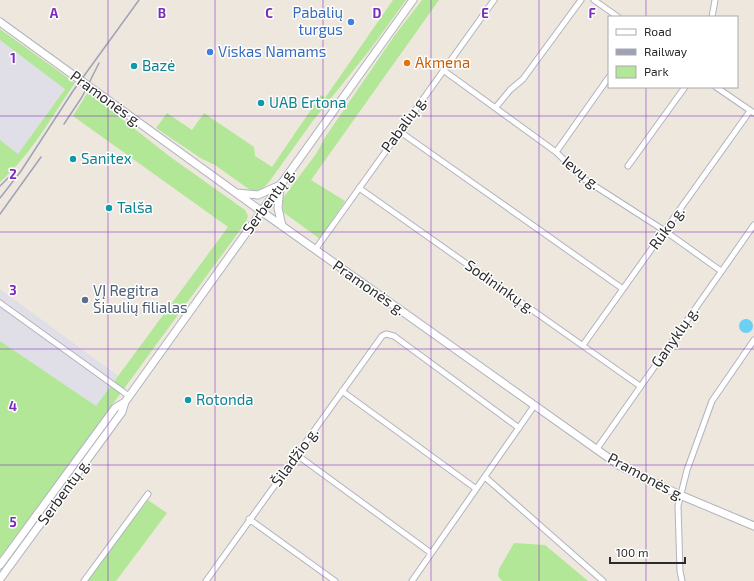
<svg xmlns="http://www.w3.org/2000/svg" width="754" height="581" viewBox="0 0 754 581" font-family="'Exo 2',sans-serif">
<rect width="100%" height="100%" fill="#eee7dd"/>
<path fill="#e0dee6" d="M0,40L65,88L18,154L0,140Z
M0,289L118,376L96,406L0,341Z"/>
<path fill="#b1e796" d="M393,0H406L372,47L312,122L269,182L260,191L250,190L215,165L202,159L156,128L167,113L192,130L204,113L254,147L255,156L272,167L321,95L325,98Z
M422,0H439L311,180L345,201L320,239L283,212V198L316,154L326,136L395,35Z
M0,29L75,83C52,116 31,155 0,182V140L18,154L65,89L0,40Z
M88,92L169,156L245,210L248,216L246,222L0,558V341L96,406L228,227L73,116Z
M148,500L167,513L116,581H87Z
M514,543L545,545L588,581H502L498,576L499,569Z"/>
<path fill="#6ad0f6" d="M739 326a7 7 0 1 1 14 0a7 7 0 1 1-14 0Z"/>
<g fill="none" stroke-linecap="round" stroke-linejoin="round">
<g stroke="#b1b3c0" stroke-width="7">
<path id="street" d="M594,0L618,17
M712,17L715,0
M443,70L556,152L584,179L665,231L721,271
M716,87L754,113
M496,107L510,90L523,79L581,0
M399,131L623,289
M556,152L609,77
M628,166L685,87
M359,188L640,386
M315,250L494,0
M0,303L129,396
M583,345L750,111
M342,391L475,488
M596,450L754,225
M297,455L431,553
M485,477L603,581
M249,519L335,581
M84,581L148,494
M206,581L382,336L386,334L394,336L519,428
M412,581L534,406
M682,581L680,571L678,506L687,470L712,401L754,340"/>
</g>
<g stroke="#b1b3c0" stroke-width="9">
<path id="secondary" d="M0,22L261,211L620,466L680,495L754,526
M280,187L278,208L282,226
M237,193L258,195L278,186
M0,565L115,408L125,402
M0,579L122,412L125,402L413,0"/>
</g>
<use href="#street" stroke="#fff" stroke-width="5"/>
<use href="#secondary" stroke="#fff" stroke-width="7"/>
<path stroke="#9fa2b7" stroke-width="1.5" d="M64,124L82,97L99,63
M0,186L16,170
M0,198L21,171L73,91L139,0
M0,214L41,157"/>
</g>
<path fill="none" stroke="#7b2cbf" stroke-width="1" stroke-opacity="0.55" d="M108,0V581M215,0V581M323,0V581M431,0V581M539,0V581M646,0V17M646,87V581M0,116H754M0,232H754M0,349H754M0,465H754"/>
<g fill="#3f7fe0" stroke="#fff" stroke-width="1.5">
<circle cx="351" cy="22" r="4"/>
<circle cx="210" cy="52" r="4"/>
</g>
<circle fill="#e8710a" stroke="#fff" stroke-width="1.5" cx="407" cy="63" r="4"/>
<g fill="#0f9aa8" stroke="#fff" stroke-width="1.5">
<circle cx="134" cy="66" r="4"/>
<circle cx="261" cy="103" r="4"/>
<circle cx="73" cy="159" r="4"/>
<circle cx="109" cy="208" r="4"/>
<circle cx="188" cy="400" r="4"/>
</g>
<circle fill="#5c6f8a" stroke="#fff" stroke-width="1.5" cx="85" cy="300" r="4"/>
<g text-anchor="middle" stroke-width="3" stroke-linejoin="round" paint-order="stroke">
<g font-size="15" fill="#366cbe" stroke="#fff" text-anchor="end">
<text x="343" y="18">Pabalių<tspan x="343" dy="17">turgus</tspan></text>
<text x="218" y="57" text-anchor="start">Viskas Namams</text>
</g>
<g font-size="15" fill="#c56008" stroke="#fff" text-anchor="start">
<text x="415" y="68">Akmena</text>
</g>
<g font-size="15" fill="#0d838f" stroke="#fff" text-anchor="start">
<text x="142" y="71">Bazė</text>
<text x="269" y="108">UAB Ertona</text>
<text x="81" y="164">Sanitex</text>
<text x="117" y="213">Talša</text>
<text x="196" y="405">Rotonda</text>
</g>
<g font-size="15" fill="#2b2b2b" stroke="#fff">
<text transform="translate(106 99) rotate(36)" y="5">Pramonės g.</text>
<text transform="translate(404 124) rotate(-54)" y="5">Pabalių g.</text>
<text transform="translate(581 173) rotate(39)" y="5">Ievų g.</text>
<text transform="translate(269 201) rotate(-54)" y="5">Serbentų g.</text>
<text transform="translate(667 228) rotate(-54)" y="5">Rūko g.</text>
<text transform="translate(500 287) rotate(35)" y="5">Sodininkų g.</text>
<text transform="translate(369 288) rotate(35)" y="5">Pramonės g.</text>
<text transform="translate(675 337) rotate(-55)" y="5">Ganyklų g.</text>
<text transform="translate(295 457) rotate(-54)" y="5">Šiladžio g.</text>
<text transform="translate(646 477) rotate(28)" y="5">Pramonės g.</text>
<text transform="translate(64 492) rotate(-54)" y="5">Serbentų g.</text>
</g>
<g font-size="15" fill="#4e5e75" stroke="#fff" text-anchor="start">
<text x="93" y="296">VĮ Regitra<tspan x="93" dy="17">Šiaulių filialas</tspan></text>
</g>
</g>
<g font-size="13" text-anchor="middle" font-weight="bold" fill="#7b2cbf" stroke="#fff" stroke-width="3" stroke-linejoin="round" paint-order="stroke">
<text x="54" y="18">A</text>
<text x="162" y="18">B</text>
<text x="269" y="18">C</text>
<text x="377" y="18">D</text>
<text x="485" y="18">E</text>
<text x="592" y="18">F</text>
<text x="13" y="63">1</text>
<text x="13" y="179">2</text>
<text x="13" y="295">3</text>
<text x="13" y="411">4</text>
<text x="13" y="527">5</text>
</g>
<rect x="608" y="16" width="130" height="72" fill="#ffffff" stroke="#aaaaaa"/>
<rect x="616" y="29" width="20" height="6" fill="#ffffff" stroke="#aaaaaa"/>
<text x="644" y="36" font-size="12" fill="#2b2b2b">Road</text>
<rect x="616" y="49" width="20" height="6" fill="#9fa2b7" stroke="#aaaaaa"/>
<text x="644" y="56" font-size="12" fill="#2b2b2b">Railway</text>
<rect x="616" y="66" width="20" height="12" fill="#b1e796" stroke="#aaaaaa"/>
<text x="644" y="76" font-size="12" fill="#2b2b2b">Park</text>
<path d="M610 557v6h75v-6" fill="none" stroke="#2b2b2b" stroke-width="2"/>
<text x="616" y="557" font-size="12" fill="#2b2b2b" stroke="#ffffff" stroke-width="3" paint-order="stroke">100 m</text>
</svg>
